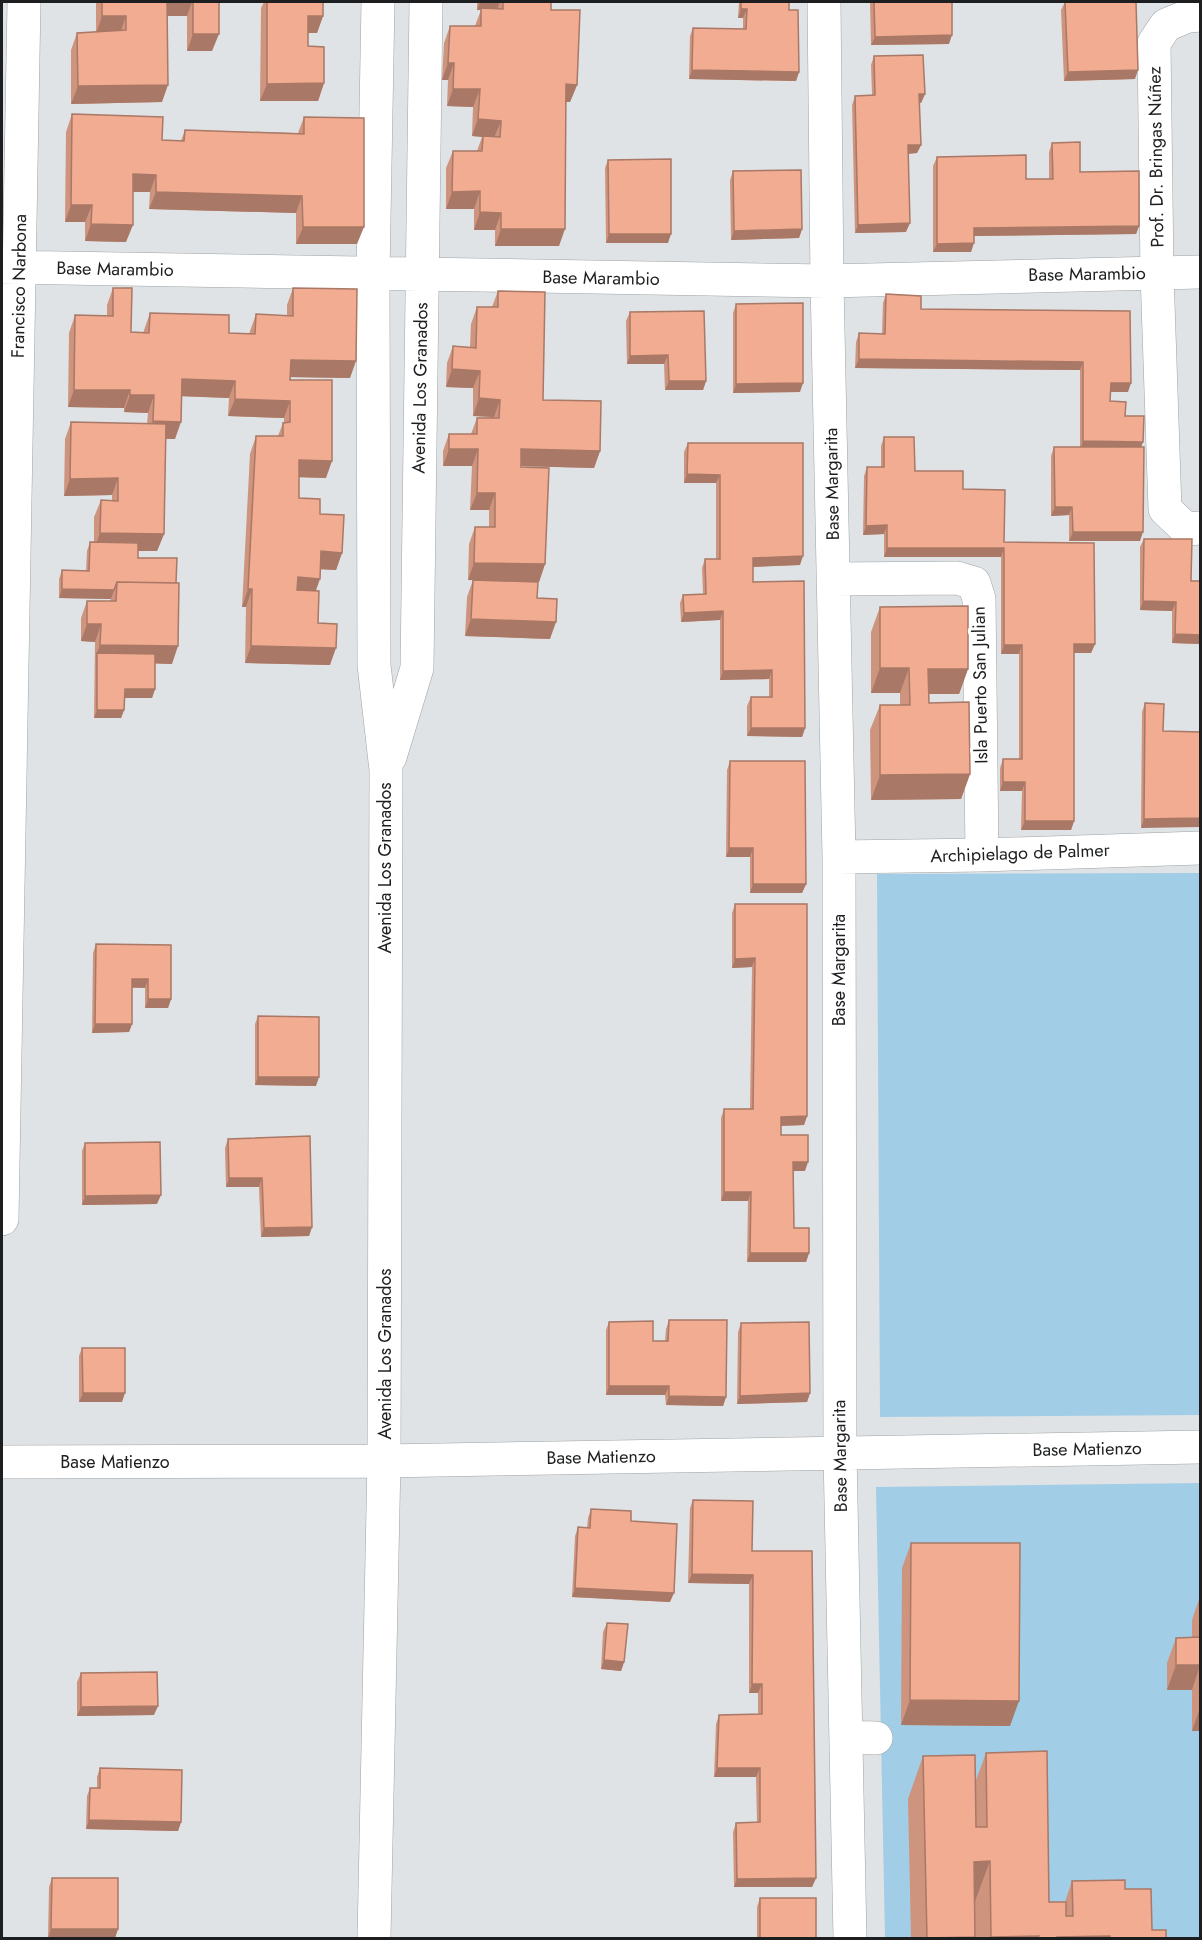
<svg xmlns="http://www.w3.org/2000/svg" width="1202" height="1940" viewBox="0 0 1202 1940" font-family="Jost,sans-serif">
<rect width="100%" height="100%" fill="#dfe3e6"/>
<path fill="#a2cde6" d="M1200,873V1415L880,1417L877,874Z
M1200,1483V1938H885L876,1487Z"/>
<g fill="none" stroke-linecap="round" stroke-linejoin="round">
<g stroke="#9ea3a6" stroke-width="34">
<path id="minor" d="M824,2L827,281L839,857L840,1453L850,1938
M1200,15L1188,16L1166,25L1154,43L1157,273L1165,509L1186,529L1200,528
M2,267L827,281L1200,272
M834,579L957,578L974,583L979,599L982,855
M390,757L417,668L426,2
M839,857L982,855L1200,848
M2,1219L24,2
M2,1462L384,1461L1200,1447
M846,1737L876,1738
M374,1938L384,1461L386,770L374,665L373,274L378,2"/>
</g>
<use href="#minor" stroke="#fff" stroke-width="33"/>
</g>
<path fill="#cf947d" d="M96,2H219L212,51H187V16H167L162,102L71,104V50L77,33L96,32Z
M264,2H323V16L317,33H308V46L324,83L318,101H260L261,8Z
M477,2H551V10L577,85L570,102H566L559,246H495V230H474V209H446V168L453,151H477L482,137L472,136L473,107L447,106L448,80H442L444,43L450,26H475L481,10H477Z
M739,2H789V10L799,72L796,81L689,79L690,36L693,28L743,29V18H738Z
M870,2H952L949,44L871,45Z
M1065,2L1135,79L1064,81L1061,10Z
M874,56L925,94L921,103H919L921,145L917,153L908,154L906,232L855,233L852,105L855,96L872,95L871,65Z
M72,114L162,140L181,141L185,130L298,133L304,117L357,244H296V213L149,209L150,192H133L126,242L85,241V222H65L66,132Z
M1052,143L1080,172L1139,226L1136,234L974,236L971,252H933V166L937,157L1026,179H1049V152Z
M608,160L668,243H606L605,168Z
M733,171L802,229L799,238L731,240L730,180Z
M113,288L131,332L143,333L150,313L229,333L249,334L256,314L287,316V305L293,288L350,378L291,377L290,380L326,478L299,477V498L320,514L342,553L336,570L320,569L315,591L318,623L330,665L245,663L246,607H242L250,454L256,436H278L283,423H284V418L228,416L229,398L182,396L175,439H165L164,534L157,551H138V558L172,664L155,663V689L152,698H125L124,710L121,718H94L95,642L81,641V618L87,601H110L111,599L59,598V579L62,570L86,571L87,551L90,542H94V517L101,500H112V495L64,496L65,439L71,422L147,424L148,413L124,412V408L68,407L69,333L75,315L107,316V305Z
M498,291L543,400L600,451L594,468L521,466L545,564L539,582L492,581L537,598L550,639L465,636L467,597L473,580H468L469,544L475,527H489V510H470L472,466H443V451L449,434H471L477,418L494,417L473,416V388L446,387L447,363L453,346L470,347L471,324L477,307H492Z
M886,294L921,309L1130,311L1128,392H1110V401L1125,416L1141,447L1140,541H1069V515L1051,516V456L1054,447H1080V370L855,368L856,342L859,333L882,334L883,303Z
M736,304L800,392L733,393V313Z
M630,312L706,381L703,390H665L664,364H627L626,321Z
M884,437L915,471L963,489L1004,542L1095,644L1091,653H1074V821L1071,830H1021L1022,791H1000V768L1003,759H1019V654H1001V557H884V534L863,535L864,476L867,467H881V446Z
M688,443H803L800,565L753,567V582L805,728L802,737L747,736V706L751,697H769V679L720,680V620L681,622L680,603L683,595L703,594L702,568L705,559H716V483H684V452Z
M1144,539L1191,581H1200V644L1172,643V611L1140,610V547Z
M880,607L968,669L959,694H929V703L970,774L961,799L871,800L870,730L880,705H900V693H871V632Z
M1145,703L1163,731L1200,732L1141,828L1142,712Z
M730,761L806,884L802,893H750V857H726L727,770Z
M735,904H807V1116L804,1125L781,1126V1135L805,1171H793L794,1228L809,1253L806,1262H747L748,1201H721V1118L724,1109H750L752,967L732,968V913Z
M96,944L171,945V999L168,1008H145V988H132V1024L129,1032L92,1033L93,953Z
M258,1016L316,1086L255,1085V1024Z
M228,1139L312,1227L309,1236L261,1237L259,1187H226L225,1148Z
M85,1143L157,1204L82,1205V1151Z
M669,1320L726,1397L723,1406L666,1405L665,1395H606V1330L609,1322L653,1341H665L666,1329Z
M741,1323L810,1393L807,1402L737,1404L738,1332Z
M82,1348L122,1402H79V1356Z
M693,1500L752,1551L816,1878L812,1887H734L733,1832L736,1823L757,1822L756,1777H714L716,1724L719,1715L758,1714V1693H749V1584L688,1583L690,1508Z
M591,1509L670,1602L572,1597L575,1536L578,1527L587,1528L588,1518Z
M911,1543L1010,1726L901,1725L902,1568Z
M1200,1596V1731H1192V1690H1167V1663L1176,1638H1192V1620Z
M607,1623L624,1662L621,1671L601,1669L603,1632Z
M81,1673L154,1715L77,1716V1682Z
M986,1753L1049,1902H1065L1072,1881L1125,1889L1152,1930L1166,1938H911L908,1799L923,1756L976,1780Z
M100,1768L181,1822L178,1831L86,1829L87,1796L90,1788H97V1777Z
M52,1878L118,1929L115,1938H48L49,1887Z
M760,1898L816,1938H757V1907Z"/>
<path fill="#a97866" d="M166,2H192L187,16H161Z
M480,2H500L497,10H477Z
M741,9H747L743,18H738Z
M102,16H126L120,33L96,34Z
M308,16H323L317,33H302Z
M193,34H219L212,51H187Z
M952,35L949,44L871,45L875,37Z
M448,63H454L448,80H442Z
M692,70L799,72L796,81L689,79Z
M1138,70L1135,79L1064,81L1068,72Z
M324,83L318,101H260L267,84Z
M566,84L577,85L570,102H560Z
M168,85L162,102L71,104L78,86Z
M453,89H480L473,107L447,106Z
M919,94H925L921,103L916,102Z
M478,119L501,121L494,138L472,136Z
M908,145H921L917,153L905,154Z
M133,174L156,175L150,192H127Z
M480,191L474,209H446L452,192Z
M156,192L302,196L296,213L149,209Z
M71,205H92L85,222H65Z
M480,212L501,213L495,230H474Z
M910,223L906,232L855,233L858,225Z
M91,224L133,225L126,242L85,241Z
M1139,226L1136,234L971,236L974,228Z
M303,227H364L357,244H296Z
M501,229H565L559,246H495Z
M802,229L799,238L731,240L734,231Z
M609,234H671L668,243H606Z
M974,243L971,252H933L937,244Z
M668,355L664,364H627L630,356Z
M859,359L1083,362L1080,370L855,368Z
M291,360L356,361L350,378L285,377Z
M452,369L480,371L473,388L446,387Z
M182,379L235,381L229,398L176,396Z
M669,381H706L703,390H665Z
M803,383L800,392L733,393L736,384Z
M1111,383H1131L1128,392H1107Z
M74,390H130L124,408L68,407Z
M130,395H154L148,413L124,412Z
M479,398L500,400L494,417L473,416Z
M235,399L290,401L284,418L228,416Z
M153,421L181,422L175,439L147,438Z
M1083,441L1143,442L1140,450H1080Z
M449,449H478L472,466H443Z
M521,449L600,451L594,468L515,466Z
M299,460L332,461L326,478L292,477Z
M687,474L720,475L716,483H684Z
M118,478L112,495L64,496L70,479Z
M477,493H495L489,510H470Z
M1055,507H1072L1069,515L1051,516Z
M887,525L884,534L863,535L866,526Z
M1073,532H1143L1140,541H1069Z
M100,533L164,534L157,551H94Z
M887,548H1004L1001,557H884Z
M321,551L342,553L336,570L315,569Z
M803,556L800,565L749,567L753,558Z
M474,563L545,564L539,582L468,580Z
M298,577L320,579L314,596L292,594Z
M62,589L114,590L111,599L59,598Z
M248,589H252L246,607H242Z
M1143,601L1176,602L1172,611L1140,610Z
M723,611L720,620L681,622L684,613Z
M471,619L556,622L550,639L465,636Z
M87,624H101L95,642L81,641Z
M1175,634L1200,635V644L1172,643Z
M1074,644H1095L1091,653H1071Z
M100,645L178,646L172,664L97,662V653Z
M1004,645H1022L1019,654H1001Z
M251,646L336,648L330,665L245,663Z
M880,668H909L900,693H871Z
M928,669H968L959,694H919Z
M772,670L769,679L720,680L723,671Z
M125,689H155L152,698H122Z
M97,710H124L121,718H94Z
M751,728H805L802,737L747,736Z
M970,774L961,799L871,800L880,775Z
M1003,782H1025L1022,791H1000Z
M1200,818V827L1141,828L1144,819Z
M1025,821H1074L1071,830H1021Z
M729,848H753L750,857H726Z
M753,884H806L802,893H750Z
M755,958L752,967L732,968L735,959Z
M132,979H148L145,988L129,987Z
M148,999H171L168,1008H145Z
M95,1024H132L129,1032L92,1033Z
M258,1077H319L316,1086L255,1085Z
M807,1116L804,1125L778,1126L781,1117Z
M793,1162H808L805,1171H790Z
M229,1178H262L259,1187H226Z
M724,1192H751L748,1201H721Z
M161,1195L157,1204L82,1205L85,1196Z
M312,1227L309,1236L261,1237L264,1228Z
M750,1253H809L806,1262H747Z
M609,1386H669L665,1395H606Z
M83,1393H125L122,1402H79Z
M810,1393L807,1402L737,1404L740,1396Z
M669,1396L726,1397L723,1406L666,1405Z
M692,1574L753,1575L749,1584L688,1583Z
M575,1588L674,1593L670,1602L572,1597Z
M604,1660L624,1662L621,1671L601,1669Z
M1176,1665H1200L1192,1690H1167Z
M752,1684H762L758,1693H749Z
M910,1700L1019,1701L1010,1726L901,1725Z
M158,1706L154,1715L77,1716L81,1707Z
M1200,1708V1731H1192Z
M717,1768H760L756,1777H714Z
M89,1820L181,1822L178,1831L86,1829Z
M990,1861L974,1904V1862Z
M816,1878L812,1887H734L737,1879Z
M51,1929H118L115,1938H48Z
M1039,1936L1038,1938H991V1937Z
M1110,1936L1109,1938H1056L1057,1937Z
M975,1937V1938H927Z"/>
<path fill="#f1ac91" stroke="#a97866" stroke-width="1.5" d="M102,2H167L168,85L78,86L77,33L126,30V16H102Z
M193,2H219V34H193Z
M267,2H323V16H308V46L324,47V83L267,84Z
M503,2H551V10H580L577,85L566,84L565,229H501V213L480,212V191L452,192L453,151H482L483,136L500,137L501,121L478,119L480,89H453L454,63H448L450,26H481V8L503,9Z
M741,2H789V10H798L799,72L692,70L693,28L746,29L747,9H741Z
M874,2H952V35L875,37Z
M1065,2H1136L1138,70L1068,72Z
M923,55L925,94H919L921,145H908L910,223L858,225L855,96L875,95L874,56Z
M72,114L163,117L162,140L184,141L185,130L304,134V117L364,118V227H303L302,196L156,192V175L133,174V225L91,224L92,205H71Z
M1080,142V172L1139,171V226L974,228V243L937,244V157L1026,155V179H1053L1052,143Z
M671,159V234H609L608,160Z
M801,170L802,229L734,231L733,171Z
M113,288H132L131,332L149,333L150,313L229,315V333L255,334L256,314L293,316V288L357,289L356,361L291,360L290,380H332V461L299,460V498L320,499V514L344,515L342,553L321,551L320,579L298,577L297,590L319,591L318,623L337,624L336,648L251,646L252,589H248L256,436H283V423L290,422V401L235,399V381L182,379L181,422L153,421L154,395H130V390H74L75,315L113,316Z
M498,291L545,292L543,400L601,401L600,451L521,449V467L549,468L545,564L474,563L475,527H495V493H477L478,449H449V434H477V418H499L500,400L479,398L480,371L452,369L453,346L476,348L477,307H498Z
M886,294L921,296V309L1130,311L1131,383H1111L1110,401L1126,402L1125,416H1144L1143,442L1083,441V362L859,359V333L885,334Z
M803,303V383L736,384V304Z
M704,311L706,381H669L668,355L630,356V312Z
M71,422L166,424L164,534L100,533L101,500L118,501V478L70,479Z
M884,437H914L915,471H963V489L1005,490L1004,542L1094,543L1095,644H1074V821H1025V782H1003V759H1022V645H1004V548H887V525L866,526L867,467H884Z
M688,443H803V556L753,558V582L804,581L805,728H751V697H772V670L723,671V611L684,613L683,595L706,594L705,559H720V475L687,474Z
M1054,447H1144L1143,532H1073L1072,507H1055Z
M1144,539H1192L1191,581H1200V635L1175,634L1176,602L1143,601Z
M90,542L138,543V558H177L176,583L117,582L114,590L62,589V570L89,571Z
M473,580L538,582L537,598L557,599L556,622L471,619Z
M117,582L179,583L178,646L100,645L101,624H87V601H116Z
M968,606V669H928L929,703L969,702L970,774L880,775V705H910L909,668H880V607Z
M97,653L155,654V689H125L124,710H97Z
M1145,703L1164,704L1163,731L1200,732V818L1144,819Z
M730,761H805L806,884H753V848H729Z
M735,904H807V1116L781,1117V1135H808V1162H793L794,1228H809V1253H750L751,1192H724V1109H753L755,958L735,959Z
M96,944L171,945V999H148V979H132V1024H95Z
M258,1016L319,1017V1077H258Z
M310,1136L312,1227L264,1228L262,1178H229L228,1139Z
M160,1142L161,1195L85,1196V1143Z
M669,1320H727L726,1397L669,1396V1386H609V1322L653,1321V1341H668Z
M809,1322L810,1393L740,1396L741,1323Z
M82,1348H125V1393H83Z
M693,1500L753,1501L752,1551H812L816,1878L737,1879L736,1823L760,1822V1768H717L719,1715L762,1714V1684H752L753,1575L692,1574Z
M591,1509L631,1511V1521L677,1524L674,1593L575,1588L578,1527L590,1528Z
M911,1543H1020L1019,1701L910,1700Z
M607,1623L628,1624L624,1662L604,1660Z
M1200,1637V1665H1176V1638Z
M157,1672L158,1706L81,1707V1673Z
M1047,1751L1049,1902H1066V1916H1073L1072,1881L1125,1880V1889H1151L1152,1930H1166V1938H1110V1936L1057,1937V1938H1038L1039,1936L991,1937L990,1861L974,1862L975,1937L927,1938L923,1756L975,1755L976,1827H987L986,1753Z
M100,1768L182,1770L181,1822L89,1820L90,1788H100Z
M52,1878H118V1929H51Z
M760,1898H816V1938H760Z"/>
<g text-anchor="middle" stroke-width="6" stroke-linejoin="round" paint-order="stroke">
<g font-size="18" fill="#1c1e1f" stroke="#fff">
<text transform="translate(1156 157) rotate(-91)" y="6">Prof. Dr. Bringas Núñez</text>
<text transform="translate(115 269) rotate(1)" y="6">Base Marambio</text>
<text transform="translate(1087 274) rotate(-1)" y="6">Base Marambio</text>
<text transform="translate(601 278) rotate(1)" y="6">Base Marambio</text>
<text transform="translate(19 286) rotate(-89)" y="6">Francisco Narbona</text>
<text transform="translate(420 388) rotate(-89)" y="6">Avenida Los Granados</text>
<text transform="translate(832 484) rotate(-91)" y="6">Base Margarita</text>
<text transform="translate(980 685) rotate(-91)" y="6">Isla Puerto San Julian</text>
<text transform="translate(1020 853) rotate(-2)" y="6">Archipielago de Palmer</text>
<text transform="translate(385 868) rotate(-90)" y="6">Avenida Los Granados</text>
<text transform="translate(839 970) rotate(-90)" y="6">Base Margarita</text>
<text transform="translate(385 1354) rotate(-90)" y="6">Avenida Los Granados</text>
<text transform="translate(1087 1449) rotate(-1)" y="6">Base Matienzo</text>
<text transform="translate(840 1456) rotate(-91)" y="6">Base Margarita</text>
<text transform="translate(601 1457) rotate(-1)" y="6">Base Matienzo</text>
<text x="115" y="1468">Base Matienzo</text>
</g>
</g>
<rect width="1202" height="1940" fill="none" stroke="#1c1e1f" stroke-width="6"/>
</svg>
